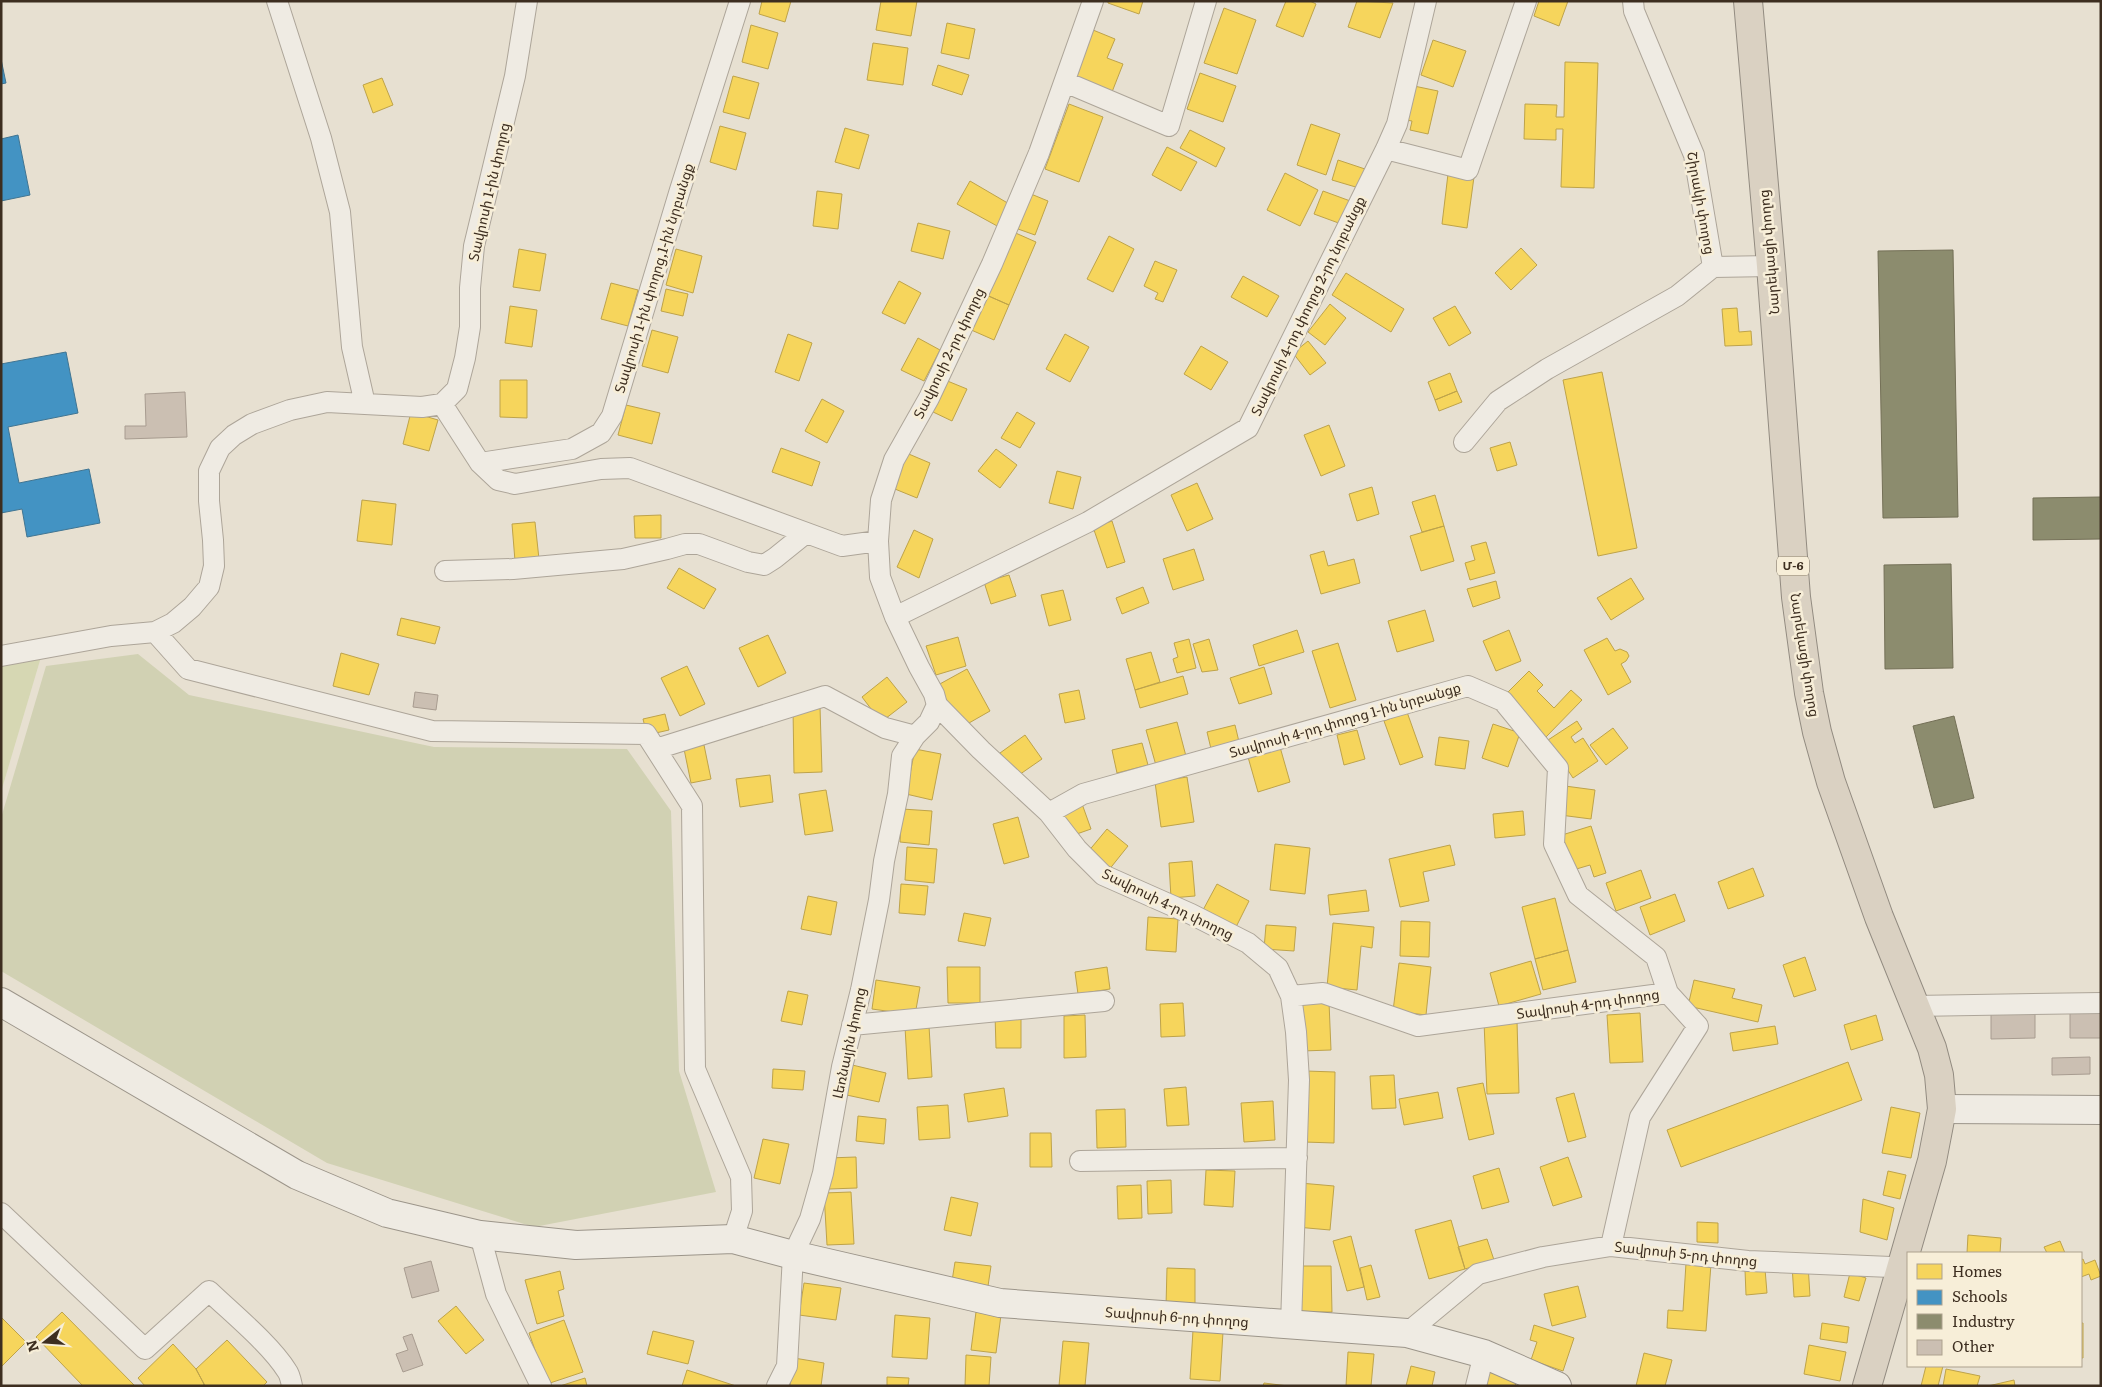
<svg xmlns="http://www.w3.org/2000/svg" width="2102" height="1387" viewBox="0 0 2102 1387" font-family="Literata,'Noto Sans Armenian',serif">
<rect width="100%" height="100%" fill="#e7e0d1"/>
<path fill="#d6d7b3" d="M41,657L1,792V664Z"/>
<path fill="#d1d1b3" d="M138,654L189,695L434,747L627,749L671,811L679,1071L716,1192L534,1227L327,1163L1,971V818L46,666Z"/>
<path fill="#f6d55c" stroke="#bea34a" d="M762,1H791L785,22L759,14Z
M881,1H917L911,36L876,30Z
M1108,1H1143L1139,14L1108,3Z
M1286,1H1310L1316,4L1303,37L1276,26Z
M1357,1L1393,3L1380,38L1348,27Z
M1539,1H1568L1559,26L1534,16Z
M1224,8L1256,20L1237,74L1204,63Z
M947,23L975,29L969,59L941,53Z
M751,25L778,33L768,69L742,62Z
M1093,30L1115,39L1107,58L1123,64L1112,92L1075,78Z
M1433,40L1466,51L1453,87L1421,75Z
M873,43L908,48L903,85L867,80Z
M1565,62L1598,63L1594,188L1561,187L1563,129H1556V140L1524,139L1525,104L1557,105L1556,117H1564Z
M938,65L969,75L962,95L932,85Z
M1200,73L1236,86L1223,122L1187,109Z
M733,76L759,83L749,119L723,112Z
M382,78L393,105L373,113L363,85Z
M1414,86L1438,91L1428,134L1410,130L1412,121L1406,120Z
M1069,104L1103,117L1079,182L1045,169Z
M1311,124L1340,134L1326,175L1297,165Z
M720,126L746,133L736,170L710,162Z
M845,128L869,135L859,169L835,162Z
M1190,130L1225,148L1216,167L1180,148Z
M1167,147L1197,162L1181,191L1152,175Z
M1338,160L1365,169L1359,188L1332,180Z
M1285,173L1318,190L1300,226L1267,210Z
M1448,174L1474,177L1467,228L1442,224Z
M970,181L1011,205L999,227L957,204Z
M817,191L842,194L838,229L813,226Z
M1323,191L1353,202L1344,225L1314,214Z
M1031,194L1048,201L1035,235L1018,229Z
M918,223L950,231L943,259L911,251Z
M1011,231L1036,242L1009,305L984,294Z
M1109,236L1134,249L1113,292L1087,279Z
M1521,248L1537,265L1511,290L1495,273Z
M519,249L546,254L540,291L513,287Z
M676,249L702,256L693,293L666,285Z
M1155,261L1177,270L1163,302L1155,299L1158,293L1144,286Z
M1346,273L1404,309L1391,332L1332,295Z
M1243,276L1279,296L1267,317L1231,297Z
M899,281L921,293L905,324L882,313Z
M611,283L638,290L628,326L601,319Z
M666,289L688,294L683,316L661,311Z
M984,294L1009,305L994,340L969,329Z
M1330,304L1346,318L1325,345L1308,332Z
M510,306L537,310L532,347L505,343Z
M1455,306L1471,333L1449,346L1433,318Z
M1737,308L1739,332L1751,331L1752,345L1725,346L1722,309Z
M652,330L678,337L668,373L642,366Z
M788,334L812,343L799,381L775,372Z
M1065,334L1089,347L1070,382L1046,369Z
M918,338L940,350L924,381L901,370Z
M1308,341L1326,363L1310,375L1293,353Z
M1201,346L1228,362L1211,390L1184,374Z
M1602,372L1637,548L1598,556L1563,380Z
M1450,373L1457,391L1435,400L1428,382Z
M500,380H527V418L500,417Z
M945,380L967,389L952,421L931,411Z
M1457,391L1462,402L1439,411L1435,400Z
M822,399L844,411L827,443L805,431Z
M626,405L660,413L652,444L618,435Z
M411,412L438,420L429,451L403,444Z
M1017,412L1035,423L1020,448L1001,438Z
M1329,425L1345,466L1321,476L1304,435Z
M1510,442L1517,465L1497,471L1490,448Z
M781,448L820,462L812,486L772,472Z
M996,449L1017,465L1000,488L978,471Z
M904,452L930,463L917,498L890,487Z
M1057,471L1081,477L1073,509L1049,503Z
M1197,483L1213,519L1187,531L1171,495Z
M1372,487L1379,514L1357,521L1349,494Z
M1435,495L1444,526L1422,532L1412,502Z
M362,500L396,504L392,545L357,541Z
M661,515V538H635L634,516Z
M1112,521L1125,562L1107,568L1093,527Z
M535,522L539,559L515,561L512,524Z
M1444,526L1454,561L1421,571L1410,536Z
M914,530L933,539L919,578L897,567Z
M1486,542L1495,573L1470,580L1465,563L1475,560L1471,546Z
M1194,549L1204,580L1173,590L1163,559Z
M1324,551L1328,566L1354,559L1360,583L1321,594L1310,555Z
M679,568L716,589L704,609L667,588Z
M1009,575L1016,596L991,604L984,582Z
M1631,578L1644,599L1611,620L1597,598Z
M1496,581L1500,598L1473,607L1467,589Z
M1143,587L1149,603L1122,614L1116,598Z
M1063,590L1071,620L1049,626L1041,595Z
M1425,610L1434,641L1397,652L1388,621Z
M401,618L440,627L435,644L397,635Z
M1297,630L1304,652L1259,666L1253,645Z
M1509,630L1521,661L1496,671L1483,641Z
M768,635L786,673L758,687L739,648Z
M958,637L966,666L936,675L926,646Z
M1607,638L1615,651L1620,649L1627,652L1629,656L1626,661L1621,664L1631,682L1608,695L1584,650Z
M1189,639L1196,668L1177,673L1173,659L1178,657L1174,643Z
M1209,639L1218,670L1202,672L1193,644Z
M1338,643L1356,700L1330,708L1312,651Z
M1151,652L1160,682L1135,690L1126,659Z
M341,653L379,664L369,695L333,686Z
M687,666L705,704L680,716L661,678Z
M1264,667L1272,694L1239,704L1230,678Z
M967,669L990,711L962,727L938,685Z
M1529,671L1543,685L1537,691L1554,708L1571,690L1582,700L1546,737L1504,696Z
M1183,676L1188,694L1140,708L1135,690Z
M887,677L907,702L881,722L862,697Z
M1079,690L1085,719L1065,723L1059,694Z
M820,707L822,772L794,773L793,708Z
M1407,712L1423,757L1400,765L1384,721Z
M665,714L669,730L647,735L643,719Z
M1577,721L1582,729L1571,737L1575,743L1583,738L1598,761L1573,778L1548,740Z
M1177,722L1187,760L1157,769L1146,730Z
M1493,724L1520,733L1508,767L1482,758Z
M1235,725L1240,746L1212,753L1207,732Z
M1613,728L1628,748L1606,765L1590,745Z
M1357,730L1365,759L1344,765L1337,735Z
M1025,735L1042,759L1016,777L1000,753Z
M1439,737L1469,741L1465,769L1435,765Z
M1142,743L1148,765L1117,773L1112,750Z
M704,745L711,779L691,783L684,749Z
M1280,747L1290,782L1258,792L1248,757Z
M915,749L941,754L932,800L906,794Z
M770,775L773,802L740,807L736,779Z
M1187,777L1194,822L1161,827L1155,782Z
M1565,786L1595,790L1591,819L1560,815Z
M826,790L833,831L805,835L799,794Z
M1081,801L1091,829L1071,836L1061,809Z
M902,809L932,811L929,845L900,842Z
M1523,811L1525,835L1495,838L1493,814Z
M1018,817L1029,857L1004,864L993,824Z
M1591,826L1606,873L1594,877L1590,865L1573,870L1562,835Z
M1107,829L1128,846L1108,871L1087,853Z
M1275,844L1310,848L1305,894L1270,890Z
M1450,845L1455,865L1423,872L1429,901L1400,907L1389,859Z
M907,847L937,849L934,883L905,880Z
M1192,861L1195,896L1171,898L1169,863Z
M1753,868L1764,896L1728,909L1718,882Z
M1641,870L1651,898L1616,911L1606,883Z
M901,884L928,886L925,915L899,913Z
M1217,884L1249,901L1236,927L1203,910Z
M1366,890L1369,911L1330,915L1328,895Z
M1675,894L1685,921L1650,935L1640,907Z
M808,896L837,902L831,935L801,929Z
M1555,898L1568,950L1535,959L1522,907Z
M964,913L991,918L985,946L958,941Z
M1148,917L1178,919L1176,952L1146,950Z
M1401,921L1430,922L1429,957L1400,956Z
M1333,923L1374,927L1372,948L1361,946L1357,990L1327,987Z
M1266,925L1296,927L1294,951L1264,949Z
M1568,950L1576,982L1543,990L1535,959Z
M1805,957L1816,990L1794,997L1783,965Z
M1531,961L1541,994L1499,1006L1490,973Z
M1399,963L1431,967L1426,1015L1393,1011Z
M947,967H980V1003H948Z
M1107,967L1110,989L1078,994L1075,972Z
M876,980L920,987L915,1015L872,1009Z
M1694,980L1735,989L1732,998L1762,1005L1758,1022L1688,1006Z
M788,991L808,995L802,1025L781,1021Z
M1329,1002L1331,1050L1302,1051L1300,1003Z
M1183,1003L1185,1036L1161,1037L1160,1004Z
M1640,1013L1643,1062L1610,1063L1607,1015Z
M995,1014H1021V1048H996Z
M1085,1015L1086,1057L1064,1058V1016Z
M1876,1015L1883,1040L1851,1050L1844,1025Z
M1517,1021L1519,1093L1487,1094L1484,1022Z
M929,1026L932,1077L908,1079L905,1027Z
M1775,1026L1778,1044L1733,1051L1730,1033Z
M1848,1062L1862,1100L1681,1167L1667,1130Z
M848,1064L886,1073L879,1102L842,1094Z
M773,1069L805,1071L803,1090L772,1088Z
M1306,1071L1335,1072L1334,1143L1304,1142Z
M1394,1075L1396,1108L1372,1109L1370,1076Z
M1483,1083L1494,1134L1469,1140L1457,1088Z
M1186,1087L1189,1125L1167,1126L1164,1089Z
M1004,1088L1008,1116L968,1122L964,1094Z
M1438,1092L1443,1118L1404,1125L1399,1099Z
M1574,1093L1586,1137L1568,1142L1556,1098Z
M1273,1101L1275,1140L1244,1142L1241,1103Z
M948,1105L950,1138L919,1140L917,1107Z
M1891,1107L1920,1113L1911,1158L1882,1153Z
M1125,1109L1126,1147L1097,1148L1096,1110Z
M858,1116L886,1119L884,1144L856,1141Z
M1030,1133H1051L1052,1167H1030Z
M763,1139L789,1144L780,1184L754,1178Z
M856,1157L857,1188L829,1189L828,1158Z
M1568,1157L1582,1197L1553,1206L1540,1167Z
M1499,1168L1509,1202L1482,1209L1473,1176Z
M1206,1170L1235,1171L1233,1207L1204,1205Z
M1888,1171L1906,1175L1900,1199L1883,1195Z
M1171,1180L1172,1213L1148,1214L1147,1181Z
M1300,1183L1334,1186L1330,1230L1296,1227Z
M1141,1185L1142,1218L1118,1219L1117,1186Z
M851,1192L854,1244L827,1245L824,1193Z
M951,1197L978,1203L971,1236L944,1230Z
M1863,1199L1894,1208L1887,1240L1860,1232Z
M1451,1220L1465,1269L1429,1279L1415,1230Z
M1697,1222L1718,1223V1243L1697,1242Z
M1968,1235L2001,1238L2000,1253H1967Z
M1351,1236L1364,1287L1347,1291L1333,1241Z
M1487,1239L1494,1260L1465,1269L1458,1247Z
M2060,1241L2065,1253H2047L2044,1247Z
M2083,1259L2085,1264L2095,1260L2101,1276L2091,1280L2089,1274L2081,1277V1260Z
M955,1262L991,1266L988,1286L952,1281Z
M1686,1263L1711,1264L1706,1331L1667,1328L1668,1310L1683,1311Z
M1808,1264L1810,1296L1794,1297L1792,1265Z
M1371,1265L1380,1297L1367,1300L1360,1268Z
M1297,1266H1331L1332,1312H1298Z
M1167,1268L1195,1269V1307L1166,1306Z
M1765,1269L1767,1293L1746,1295L1745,1270Z
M560,1271L564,1289L558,1291L564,1316L537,1324L525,1280Z
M1850,1273L1866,1278L1859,1301L1844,1297Z
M804,1283L841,1288L836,1320L799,1315Z
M1578,1286L1586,1317L1552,1326L1544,1294Z
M456,1306L484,1340L466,1354L438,1321Z
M62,1312L135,1386H83L36,1337Z
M976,1312L1001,1315L996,1353L971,1350Z
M895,1315L930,1318L927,1359L892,1357Z
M1,1317L26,1342L1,1367Z
M564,1320L583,1372L547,1384L529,1333Z
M1822,1323L1849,1327L1847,1343L1820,1339Z
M2081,1323H2083V1358H2081Z
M1534,1325L1574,1338L1563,1371L1531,1360L1537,1342L1530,1340Z
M1193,1330L1223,1332L1220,1381L1190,1379Z
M653,1331L694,1341L688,1364L647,1354Z
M227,1340L267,1382L263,1386H206L204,1384L196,1369Z
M1063,1341L1089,1343L1085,1386H1059Z
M173,1344L196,1369L204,1384L202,1386H145L138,1378Z
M1809,1345L1846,1352L1840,1381L1804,1374Z
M1348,1352L1374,1354L1371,1386H1346Z
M1644,1353L1672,1360L1665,1386H1636Z
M966,1355L991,1357L989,1386H965Z
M794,1358L824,1363L821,1386H790Z
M1411,1366L1435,1372L1432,1386H1406Z
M1926,1366H1943L1938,1386H1921Z
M1946,1369L1980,1376L1977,1386H1943Z
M687,1370L736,1386H682Z
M1489,1372L1517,1380L1515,1386H1485Z
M887,1377L909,1378L908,1386H887Z
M585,1378L587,1386H560Z
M2014,1380L2015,1386H1988Z
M1264,1383L1288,1386H1263Z"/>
<path fill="#4393c3" stroke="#417592" d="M1,59L6,83L1,84Z
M18,135L30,195L1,201V139Z
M66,352L78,413L8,427L19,483L89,469L100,523L27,537L22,509L1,513V364Z"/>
<path fill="#8c8c6e" stroke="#747057" d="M1953,250L1958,517L1883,518L1878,251Z
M2101,497V539L2033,540V498Z
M1951,564L1953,668L1885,669L1884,565Z
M1954,716L1974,798L1934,808L1913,726Z"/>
<path fill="#cbbfb2" stroke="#a89c90" d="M185,392L187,437L125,439V426H146L145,394Z
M415,692L438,695L436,710L413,707Z
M2070,1009H2101V1038H2070Z
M1991,1014H2035V1038L1991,1039Z
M2090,1057V1074L2052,1075V1058Z
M431,1261L439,1291L412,1298L404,1268Z
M412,1334L423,1365L403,1372L396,1354L408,1350L403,1337Z"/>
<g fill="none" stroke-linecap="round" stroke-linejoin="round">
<g stroke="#ada599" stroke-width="22">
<path id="street" d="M277,1L321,138L340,212L352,347L365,404
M1093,1L1039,153L992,264L929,398L894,460L881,500L878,541L880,577L895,617L919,667L934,694L937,705L981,750L1049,813L1077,849L1103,875L1191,914L1248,943L1278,968L1291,996L1296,1032L1299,1080L1291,1325
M1633,1L1634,11L1694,155L1713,267L1771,266
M1065,82L1169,126L1206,1
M1386,149L1468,170L1526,1
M442,404L480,463L498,480L515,484L601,469L630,468L842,546L878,541
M1464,442L1498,401L1547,369L1677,296L1713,267
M480,463L572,449L601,433L612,416L680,190L740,1
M445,571L513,569L623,559L667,549L685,544H699L748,562L764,565L775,558L806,533
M895,617L1088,522L1248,428L1386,149L1397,124L1426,1
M155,632L188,669L432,731L646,734L692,806L695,1069L741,1177L742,1211L733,1239
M1,656L111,636L155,632L173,623L192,607L209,587L214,566L213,540L209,501V471L220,448L234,435L252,424L290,410L327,402L422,407L442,404L457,389L465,358L470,327V288L474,246L515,76L527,1
M656,749L825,696L885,728L915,736
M1049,813L1083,794L1468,686L1503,701L1558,768L1554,844L1578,895L1656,957L1668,993L1698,1026L1640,1117L1611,1246
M1291,996L1323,993L1418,1026L1668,993
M1914,1006L2101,1003
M852,1025L1104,1001
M1080,1161L1297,1158
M1,1213L145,1349L209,1291C233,1314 270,1344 287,1371C290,1375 291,1381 292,1386
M480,1235L496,1294L541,1386
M1407,1333L1478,1274L1543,1257L1611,1246L1748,1261L1891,1267L1900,1269
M777,1386L787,1366L793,1255L810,1219L823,1173L842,1067L861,990L879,900L884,861L898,794L902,756L915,736L929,722L937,705
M1476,1386L1484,1354"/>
</g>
<g stroke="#9c958a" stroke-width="30">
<path id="secondary" d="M1,1002L297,1175L387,1213L480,1235L576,1245L733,1239L793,1255L1000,1303L1407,1333L1484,1354L1557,1386
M1942,1109L2101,1110"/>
</g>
<g stroke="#928b80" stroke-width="30">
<path id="highway" d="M1748,1L1771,266L1796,597L1809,693L1817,732L1831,782L1879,917L1932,1048L1939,1075L1942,1109L1932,1161L1867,1386"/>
</g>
<use href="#street" stroke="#efebe3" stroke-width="20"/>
<use href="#secondary" stroke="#efebe3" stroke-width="28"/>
<use href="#highway" stroke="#dad1c2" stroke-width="28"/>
</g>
<g text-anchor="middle" stroke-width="5" stroke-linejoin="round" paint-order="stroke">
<rect fill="#f7eed8" stroke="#756857" stroke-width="1" x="1777" y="556.5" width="32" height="19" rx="4"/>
<g font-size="12" font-weight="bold" fill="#3d2e20">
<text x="1793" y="570">Մ-6</text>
</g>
<g font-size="14" fill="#3d2e20" stroke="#f7eed8">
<text transform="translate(489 192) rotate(-77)" y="5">Տավրոսի 1-ին փողոց</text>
<text transform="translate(1701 203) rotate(80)" y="5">Շիրակի փողոց</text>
<text transform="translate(1769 252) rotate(-95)" y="5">Նարեկացի փողոց</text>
<text transform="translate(654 278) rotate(-73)" y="5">Տավրոսի 1-ին փողոց,1-ին նրբանցք</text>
<text transform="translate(1308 306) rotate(-64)" y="5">Տավրոսի 4-րդ փողոց 2-րդ նրբանցք</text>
<text transform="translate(949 353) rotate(-64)" y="5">Տավրոսի 2-րդ փողոց</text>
<text transform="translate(1805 655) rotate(81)" y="5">Նարեկացի փողոց</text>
<text transform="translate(1345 720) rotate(-16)" y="5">Տավրոսի 4-րդ փողոց 1-ին նրբանցք</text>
<text transform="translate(1168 904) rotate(26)" y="5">Տավրոսի 4-րդ փողոց</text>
<text transform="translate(1588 1004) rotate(-8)" y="5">Տավրոսի 4-րդ փողոց</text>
<text transform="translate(849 1043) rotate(-78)" y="5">Լեռնային փողոց</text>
<text transform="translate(1686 1254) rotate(6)" y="5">Տավրոսի 5-րդ փողոց</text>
<text transform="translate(1177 1317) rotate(4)" y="5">Տավրոսի 6-րդ փողոց</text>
</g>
</g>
<rect width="2102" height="1387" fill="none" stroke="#3d2e20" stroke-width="5"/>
<rect x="1907" y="1252" width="175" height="115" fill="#f7eed8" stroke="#ada18e"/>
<rect x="1917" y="1264" width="25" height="15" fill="#f6d55c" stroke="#ada18e"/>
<text x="1952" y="1277" font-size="15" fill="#3d2e20">Homes</text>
<rect x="1917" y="1290" width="25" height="15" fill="#4393c3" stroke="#ada18e"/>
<text x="1952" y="1302" font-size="15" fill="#3d2e20">Schools</text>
<rect x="1917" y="1314" width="25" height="15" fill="#8c8c6e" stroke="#ada18e"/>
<text x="1952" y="1327" font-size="15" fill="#3d2e20">Industry</text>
<rect x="1917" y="1340" width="25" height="15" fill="#cbbfb2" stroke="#ada18e"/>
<text x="1952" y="1352" font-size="15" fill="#3d2e20">Other</text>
<g transform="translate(45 1342) rotate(253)" stroke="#f7eed8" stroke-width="4" paint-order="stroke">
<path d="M0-4L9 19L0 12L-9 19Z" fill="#3d2e20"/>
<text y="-8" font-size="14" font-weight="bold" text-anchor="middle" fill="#3d2e20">N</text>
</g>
</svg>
